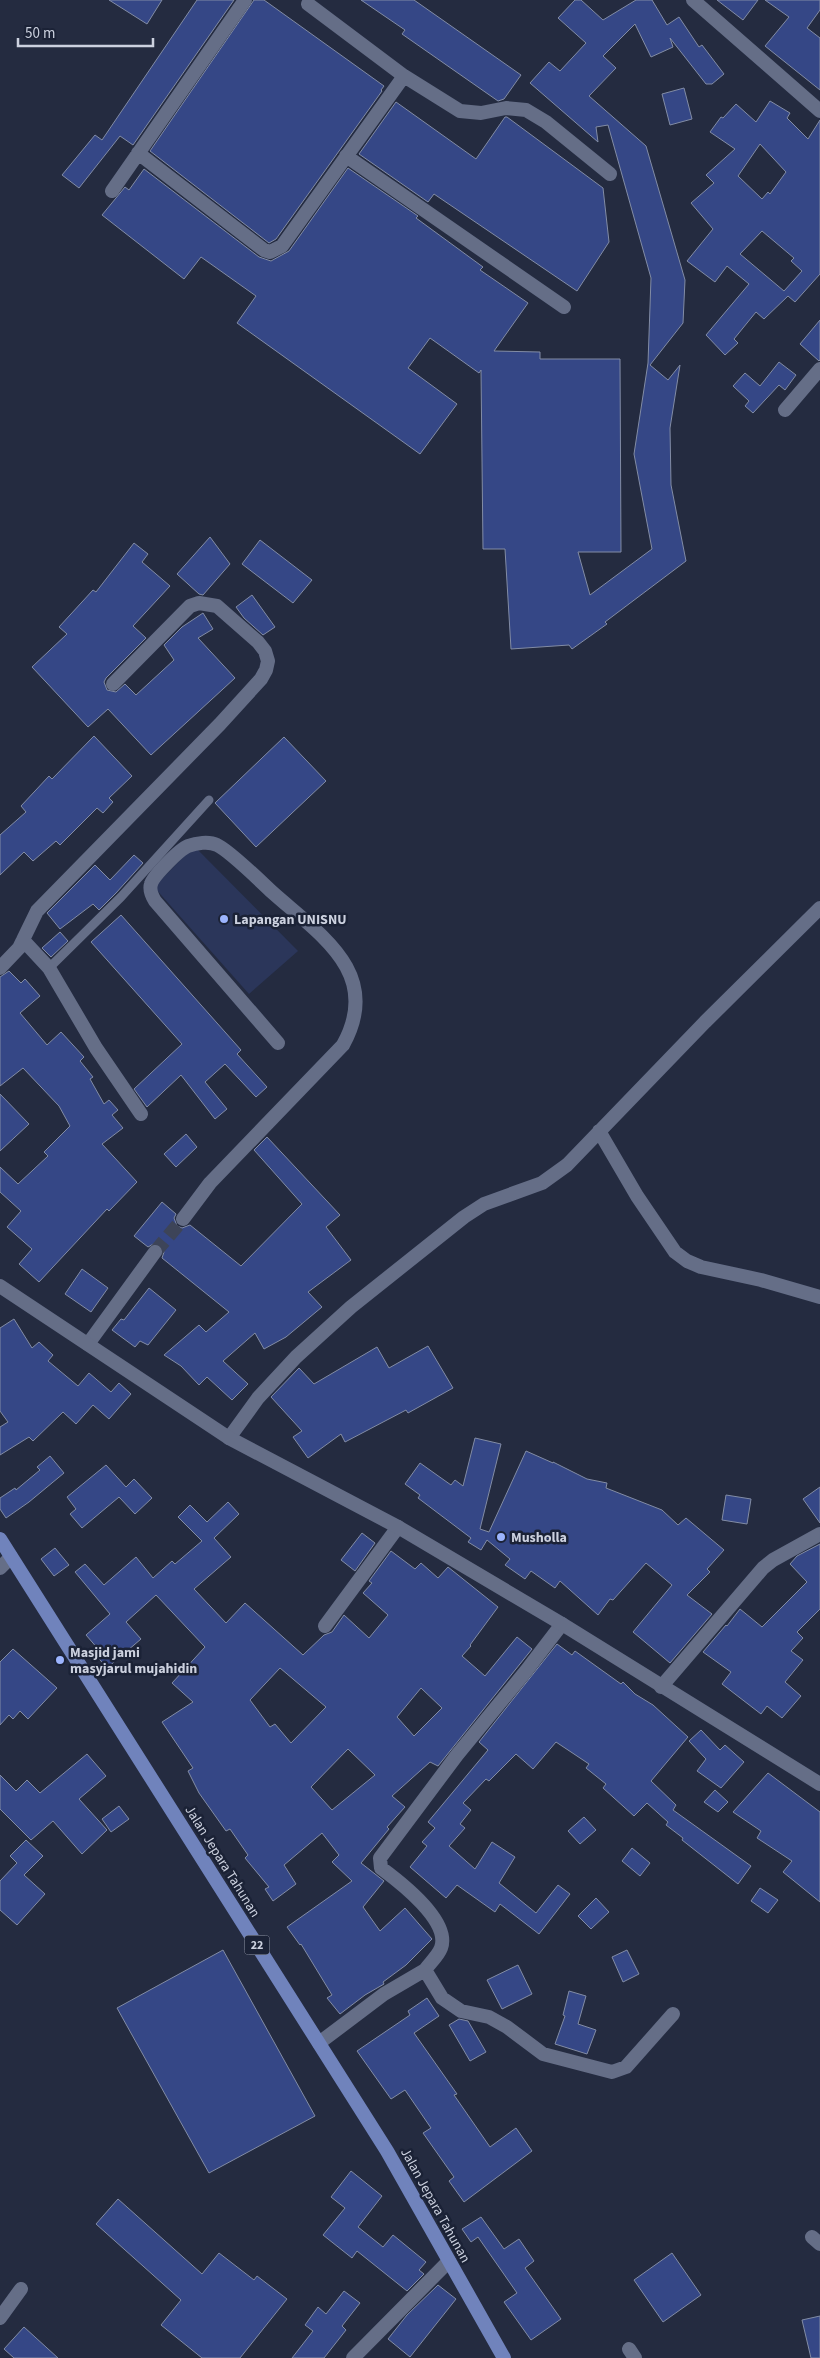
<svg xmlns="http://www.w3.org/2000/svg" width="820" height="2358" viewBox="0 0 820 2358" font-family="'Source Sans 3',sans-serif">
<rect width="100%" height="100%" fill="#242b40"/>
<path fill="#2b365a" d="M194,846L298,951L249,994L154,887Z"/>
<path fill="#354786" stroke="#828ca5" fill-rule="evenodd" d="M109,0H162L147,24Z
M197,0H234L133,145L120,136L79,188L62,175L95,135L102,140Z
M254,0H264L384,86L381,90L382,91L276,239L269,243L150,151Z
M361,0H414L521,75L504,99L498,101L402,34L405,30Z
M575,0H581L603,20L636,0H652L667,25L679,17L699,47L702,45L724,74L712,84H706L670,38L673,47L651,57L635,24L603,56L616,68L589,96L646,146L685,280L683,323L650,365L668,380L680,365L670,428L671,485L686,561L605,622L607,624L572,649L569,645L511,649L505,549H483L481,370L479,373L430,338L408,368L457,404L420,454L237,323L256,296L201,257L184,279L102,215L125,187L129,190L144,169L259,257L271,261L289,251L348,168L418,216L416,218L483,267L480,270L528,303L494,351L540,352V359H620L621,552H578L590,595L652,549L634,454L648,363L651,278L608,125L596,127L598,142L530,83L549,62L560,71L586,43L558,18Z
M717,0H758L743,20Z
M765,0H820V10L807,28L820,38V90L765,46L789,17Z
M684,88L692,119L670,125L662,94Z
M770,101L790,113L787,118L808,139L820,120V274L795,302L788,296L764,319L756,312L734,339L738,343L725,355L706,335L749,284L727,266L715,282L687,261L713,229L691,203L714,183L706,175L735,149L710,132L721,117L723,118L736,104L756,122ZM760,144L786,172L770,194L768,192L762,199L738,176ZM762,231L794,258L791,261L802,271L784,291L740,254Z
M396,102L476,159L505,117H507L603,188L609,242L577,291L434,194L428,202L359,154Z
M820,320V360L819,361L800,344Z
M779,362L796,375L785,390L779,385L753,413L745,406L749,401L733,386L745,373L760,386Z
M210,537L230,564L203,595L199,594L177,574Z
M260,540L312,580L293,603L242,564Z
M134,543L148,554L142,562L170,586L133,626L146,638L106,678L104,682L107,690L116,692L125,684L136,695L174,660L164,645L182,627L203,613L213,629L198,638L235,678L151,755L108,709L88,727L32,667L67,634L59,627L93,590L96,592Z
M252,595L275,627L263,635L244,618L236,607Z
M94,736L132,776L109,798L113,802L103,813L97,808L60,845L56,841L33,861L24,852L0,875V835L26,812L21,806L49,776L52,779Z
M284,737L326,781L256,847L215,803Z
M134,855L143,863L116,893L99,910L93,904L60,929L47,913L95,865L110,880Z
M121,915L241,1050L237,1054L267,1087L256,1097L225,1064L205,1082L227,1109L215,1119L181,1075L147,1107L134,1089L182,1044L91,942Z
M60,932L68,941L51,957L42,948Z
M9,971L21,983L25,979L40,996L20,1013L47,1045L61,1032L84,1057L80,1061L93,1077L90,1079L104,1104L109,1100L118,1110L112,1115L123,1128L102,1144L137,1182L109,1211L107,1209L39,1282L19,1264L32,1249L7,1227L21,1211L0,1192V1167L18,1184L48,1156L44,1152L70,1126L59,1106L23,1068L0,1086V977Z
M0,1094L29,1124L0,1151Z
M186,1134L197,1147L176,1167L164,1154Z
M267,1137L340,1215L326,1227L351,1260L308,1292L322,1307L286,1337L264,1349L255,1333L223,1361L248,1384L232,1400L207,1377L199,1385L181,1366L164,1355L199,1325L206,1332L229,1312L162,1258L164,1252L160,1245L155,1243L148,1247L134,1236L162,1202L176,1214L174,1218L177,1226L182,1228L190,1225L241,1266L302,1204L254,1150Z
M82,1269L108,1288L91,1312L65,1294Z
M149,1288L176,1310L148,1345L140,1341L135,1347L112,1330L121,1319L124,1320Z
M14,1319L32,1348L39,1342L53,1355L48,1361L78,1386L89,1373L111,1392L119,1383L131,1394L109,1419L93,1405L76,1424L63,1412L33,1441L29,1437L0,1455V1427L8,1422L0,1411V1328Z
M428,1346L453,1388L408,1413L406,1410L345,1442L341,1434L308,1458L293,1437L302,1431L271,1397L299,1368L314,1384L377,1347L389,1368Z
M475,1438L501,1444L480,1529L489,1532L526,1451L553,1463V1462L587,1479L607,1483L606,1488L662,1510L678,1525L686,1518L724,1550L707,1569L710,1572L687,1595L712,1614L670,1663L633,1632L672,1585L646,1563L613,1600L610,1599L598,1615L560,1581L555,1588L531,1571L525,1579L505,1565L510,1559L487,1540L481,1550L468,1542L471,1538L418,1498L420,1495L405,1484L420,1463L451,1485L455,1480L463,1486Z
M50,1456L64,1473L29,1502L6,1518L0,1509V1498L15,1488L16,1490L40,1470L37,1467Z
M106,1465L126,1487L134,1479L152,1498L135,1514L119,1497L82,1528L70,1514L76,1509L67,1497Z
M820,1487V1523L803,1499Z
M726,1495L751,1499L747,1524L722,1520Z
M228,1502L239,1514L214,1538L231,1557L194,1589L226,1623L245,1603L303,1655L324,1635L332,1632L344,1615L369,1638L388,1615L363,1593L372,1583L369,1581L391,1551L415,1569L421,1563L438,1578L448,1567L498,1607L470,1645L471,1646L462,1656L485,1676L517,1637L532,1649L438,1766L430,1762L392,1796L405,1807L387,1827L389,1829L361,1863L384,1881L363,1907L380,1931L405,1908L432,1939L406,1965L383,1982L384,1984L365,1995L340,2014L327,1998L332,1995L301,1944L300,1945L287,1927L352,1881L332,1862L339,1855L322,1833L284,1865L296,1884L273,1901L265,1889L269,1887L245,1858L248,1855L230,1829L226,1831L199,1793L188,1771L193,1768L162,1722L193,1702L172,1683L205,1647L156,1595L126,1622L141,1639L107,1668L95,1654L99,1650L86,1635L110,1614L75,1572L85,1564L104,1585L136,1557L153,1578L172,1561L175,1564L202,1541L178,1517L190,1505L207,1522ZM280,1668L326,1707L291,1743L275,1724L270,1727L250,1700ZM421,1688L442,1708L414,1736L397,1717ZM348,1749L375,1775L332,1810L311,1787Z
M362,1533L375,1543L355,1571L341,1560Z
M820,1544V1609L797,1632L803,1638L791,1651L803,1660L785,1682L801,1696L782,1718L767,1706L761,1714L722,1684L731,1672L703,1652L726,1625L727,1626L740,1609L762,1627L807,1582L790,1564L797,1556Z
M55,1548L69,1565L54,1576L41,1559Z
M557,1644L572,1655L575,1651L621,1684L623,1682L635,1694L653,1705L688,1737L651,1781L676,1805L673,1810L751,1866L738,1884L682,1840L683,1838L666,1825L668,1822L647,1803L634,1816L603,1788L606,1784L586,1768L589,1764L556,1742L533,1769L516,1754L489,1781L486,1779L463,1803L471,1810L460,1824L465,1828L449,1846L475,1869L492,1842L515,1857L499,1883L536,1913L558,1885L570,1894L539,1934L500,1904L495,1912L457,1885L446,1898L410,1867L427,1846L422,1842L435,1828L428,1822L488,1750L479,1742Z
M13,1649L57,1688L28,1719L20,1711L13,1719L9,1715L0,1725V1662Z
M701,1730L720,1750L725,1745L744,1762L721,1788L697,1771L706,1759L689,1741Z
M87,1754L106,1776L79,1799L107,1830L82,1854L53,1821L31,1840L0,1809V1775L16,1791L27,1780L40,1793Z
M768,1773L820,1812V1902L783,1872L792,1861L757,1838L761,1831L733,1812Z
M715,1790L728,1802L718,1812L704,1802Z
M119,1806L129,1819L111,1832L102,1819Z
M584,1817L596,1830L580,1844L568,1831Z
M26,1840L43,1856L24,1875L45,1894L17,1925L0,1910V1881L17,1863L10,1856Z
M632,1848L650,1863L640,1876L622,1861Z
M760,1888L778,1900L768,1913L751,1901Z
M596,1898L609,1912L591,1929L578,1916Z
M223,1950L315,2116L209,2173L117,2008Z
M627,1950L639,1974L623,1982L612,1957Z
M518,1965L532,1994L502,2009L487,1980Z
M569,1991L586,1996L578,2024L596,2030L587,2054L555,2044L565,2016L563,2015Z
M427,1998L439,2016L414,2033L457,2094L454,2095L490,2147L516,2128L532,2151L464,2202L449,2181L454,2177L423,2133L431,2128L405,2090L391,2099L357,2051L410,2015L408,2011Z
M459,2019L468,2021L486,2052L470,2061L449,2025Z
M351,2171L382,2196L358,2227L383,2247L393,2235L426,2262L419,2270L424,2274L407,2291L357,2251L352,2258L323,2235L345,2208L331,2197Z
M118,2199L202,2274L219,2253L254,2280L257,2276L287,2299L240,2358H202L161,2325L181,2300L96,2224Z
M481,2217L504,2249L519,2239L534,2261L525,2268L561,2319L531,2340L504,2302L517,2293L478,2237L471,2242L462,2229Z
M672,2253L701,2295L663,2322L634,2280Z
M438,2285L456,2299L410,2357L388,2339L407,2315Z
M344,2291L360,2303L342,2326L346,2330L324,2358H292L313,2331L305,2325L318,2307L326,2314Z
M820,2316V2358H811L802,2320Z
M24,2327L58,2358H14L4,2349Z"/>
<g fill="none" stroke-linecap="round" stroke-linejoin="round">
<path stroke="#3d4458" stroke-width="14" stroke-dasharray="14 7" stroke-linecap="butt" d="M155,1252L183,1219"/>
<path stroke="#656e87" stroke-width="9" d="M49,968L121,897L209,800"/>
<path stroke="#656e87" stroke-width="14" d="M404,76L460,111L481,113L506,108L526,110L546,122L610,174
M138,153L264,250L270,252L282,246L404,76L308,4
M346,156L564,307
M112,191L245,0
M785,410L820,369
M23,940L49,968L96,1048L141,1114
M0,968L19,948L37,911L220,724L261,679L266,670L268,661L265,651L258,642L217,606L199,603L190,606L113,684
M599,1131L637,1196L675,1252L687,1261L701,1267L761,1280L820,1297
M183,1219L210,1183L343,1045C383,973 320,935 272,892C260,881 230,851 217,845C209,841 196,843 188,846C180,849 153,876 151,884C149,890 152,896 155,901L278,1043
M88,1344L155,1252
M229,1438L258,1398L296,1357L351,1307L464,1217L484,1204L542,1183L567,1165L705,1022L820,908
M0,1568L11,1557
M325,1626L398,1527
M661,1687L763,1568L773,1560L820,1534
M425,1970C429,1964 438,1956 441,1948C451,1921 400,1882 381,1868L380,1858L457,1755L526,1671L562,1624
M319,2043L384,1994L425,1970L442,1998L461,2011L489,2017L507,2027L543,2054L612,2072L626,2067L673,2014
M812,2237L820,2244
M0,2318L21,2289
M629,2349L635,2358
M353,2358L449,2261"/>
<path stroke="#656e87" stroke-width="14" d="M693,0L820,111"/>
<path stroke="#656e87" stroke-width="14" d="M0,1286L229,1438L398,1527L562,1624L820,1784"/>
<path stroke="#7083bc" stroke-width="14" d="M0,1539L387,2151L504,2358"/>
</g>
<g fill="#9cb4fd" stroke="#1b2236" stroke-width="2">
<circle cx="224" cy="919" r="5"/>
<circle cx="501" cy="1537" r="5"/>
<circle cx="60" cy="1660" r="5"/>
</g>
<g text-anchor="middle" stroke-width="5" stroke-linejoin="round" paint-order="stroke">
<rect fill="#1b2236" stroke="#979cac" stroke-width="1" x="244.5" y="1935.5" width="25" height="19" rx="4"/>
<g font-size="12" font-weight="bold" fill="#ccd1df">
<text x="257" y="1949">22</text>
</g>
<g font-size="14" font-weight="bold" fill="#ccd1df" stroke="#1b2236" text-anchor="start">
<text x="234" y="924">Lapangan UNISNU</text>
<text x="511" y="1542">Musholla</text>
<text x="70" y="1657">Masjid jami<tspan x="70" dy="16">masyjarul mujahidin</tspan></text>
</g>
<g font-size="14" fill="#ccd1df" stroke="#1b2236">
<text transform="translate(223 1861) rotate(58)" y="5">Jalan Jepara Tahunan</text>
<text transform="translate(436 2205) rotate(61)" y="5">Jalan Jepara Tahunan</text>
</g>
</g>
<path d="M18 38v8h135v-8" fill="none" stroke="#ccd1df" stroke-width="2.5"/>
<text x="25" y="38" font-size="15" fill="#ccd1df" stroke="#1b2236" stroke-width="4" paint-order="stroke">50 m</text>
</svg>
